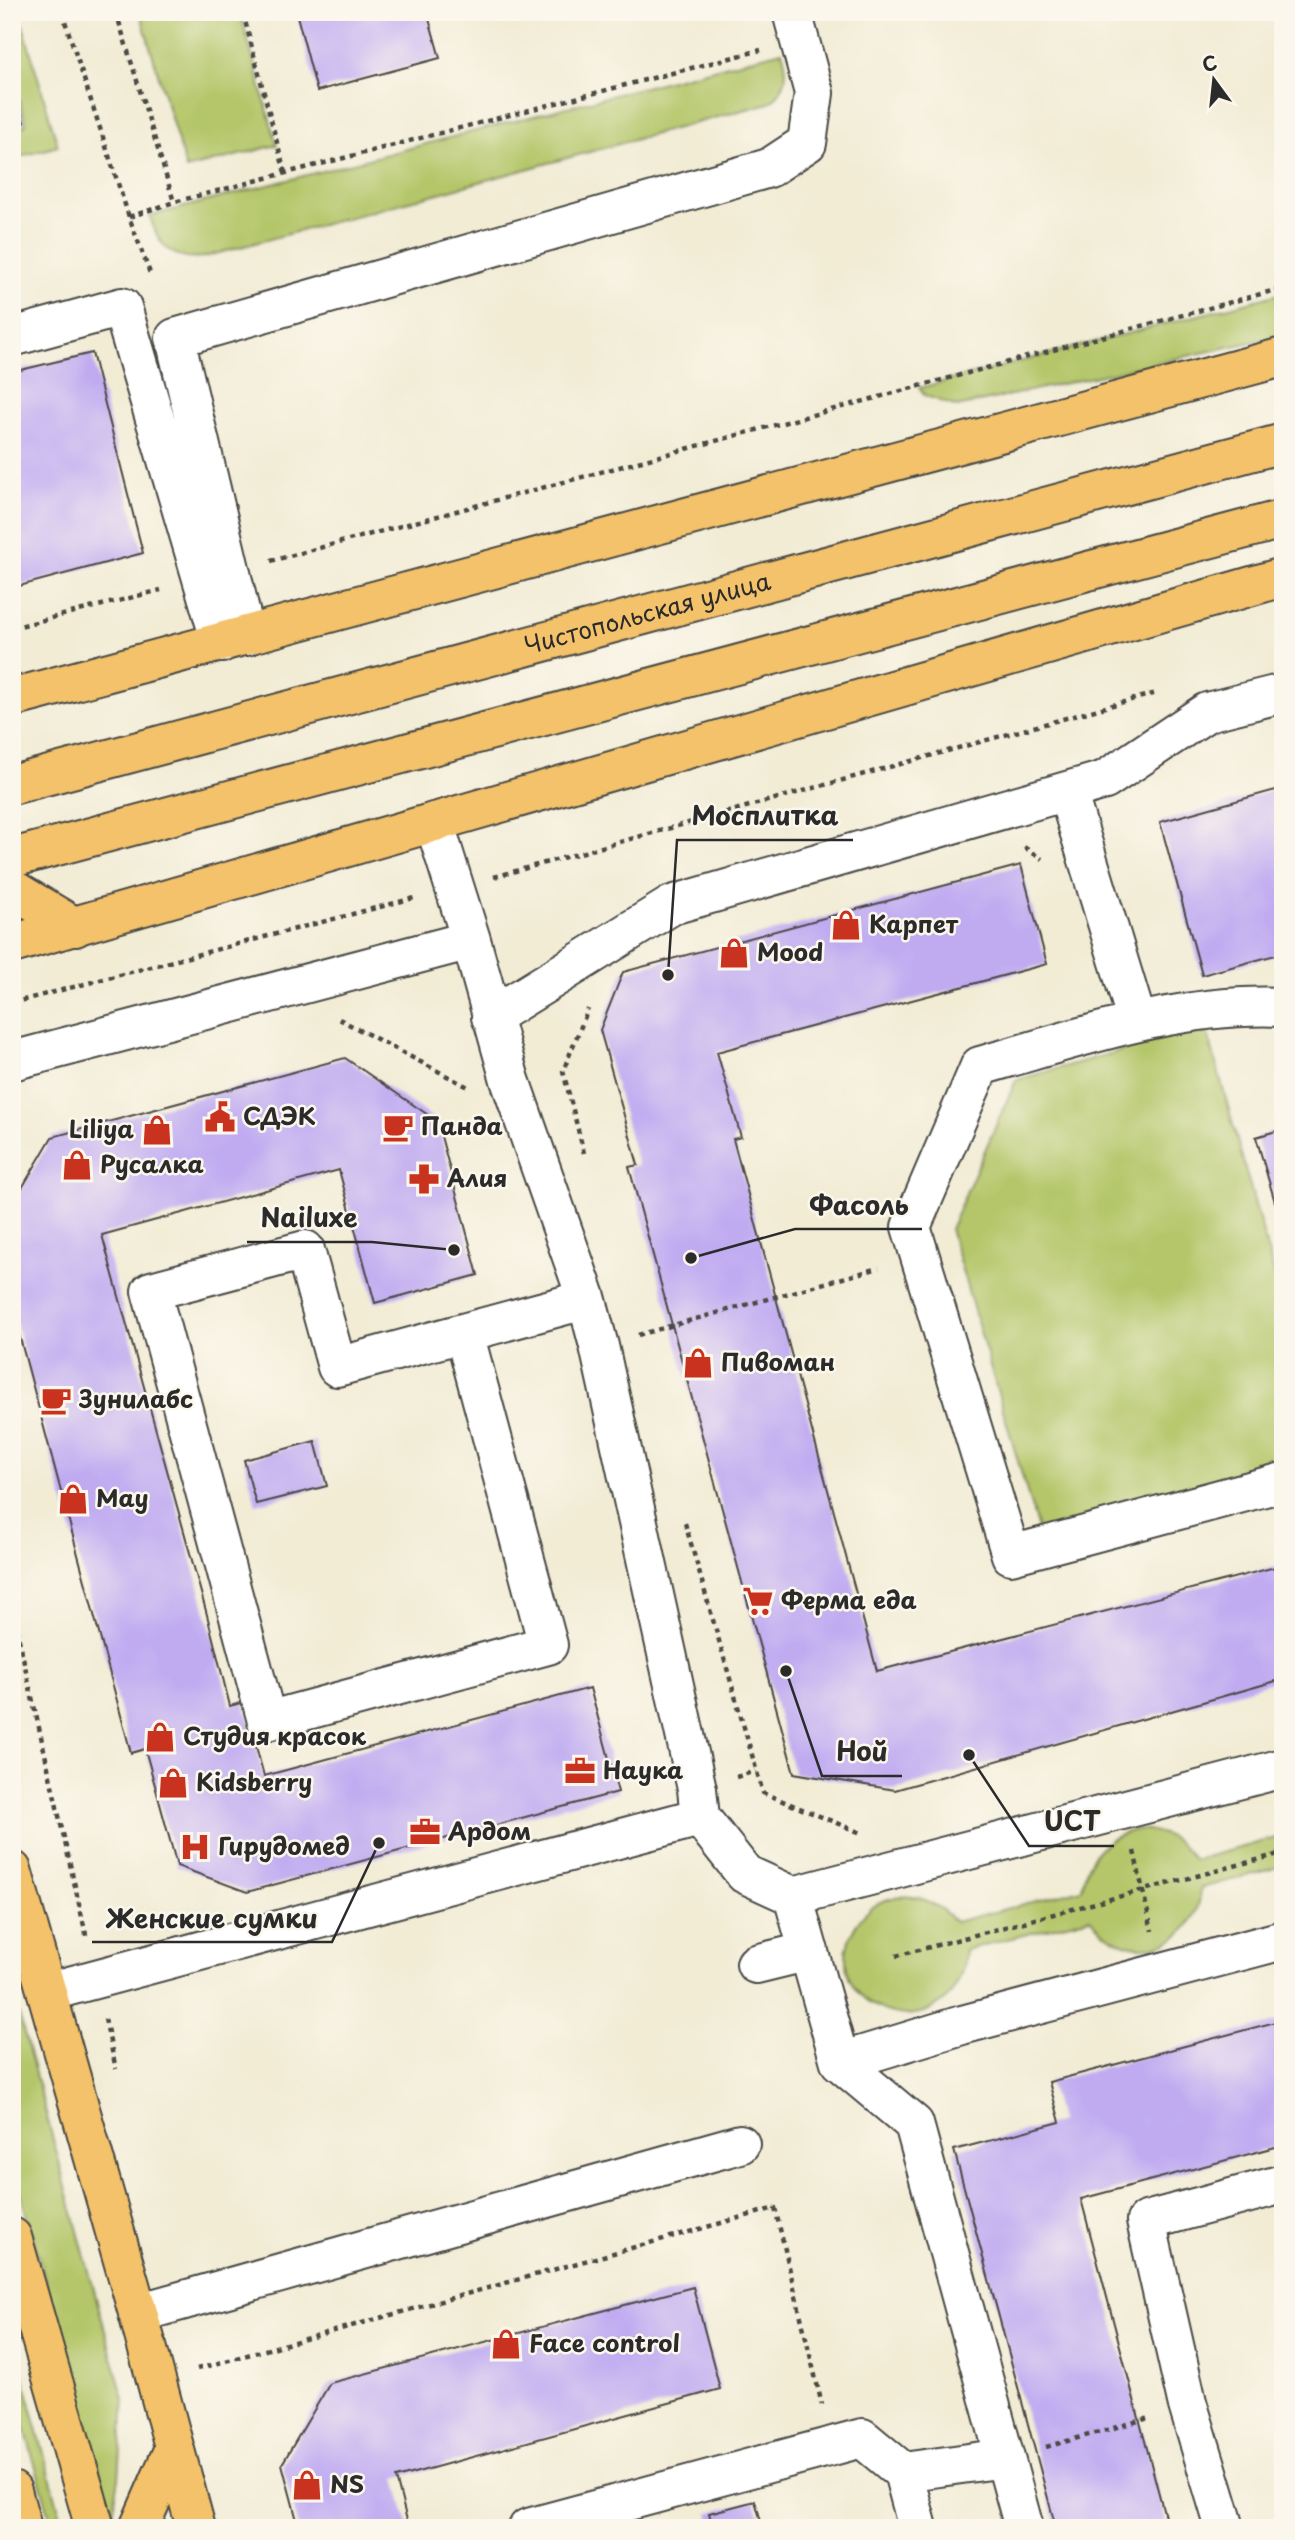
<svg xmlns="http://www.w3.org/2000/svg" width="1295" height="2540" viewBox="0 0 1295 2540" font-family="'Playpen Sans',sans-serif">
<rect width="100%" height="100%" fill="#fbf7ec"/>
<filter id="ink" filterUnits="userSpaceOnUse"><feTurbulence type="fractalNoise" baseFrequency=".0143" numOctaves="2"/><feDisplacementMap in="SourceGraphic" scale="14" xChannelSelector="R" yChannelSelector="G"/><feConvolveMatrix kernelMatrix="1 2 1 2 8 2 1 2 1" color-interpolation-filters="sRGB"/></filter>
<filter id="wash" filterUnits="userSpaceOnUse"><feTurbulence type="fractalNoise" baseFrequency=".00686" numOctaves="4" result="noise"/><feDisplacementMap in="SourceGraphic" scale="28" xChannelSelector="R" yChannelSelector="G"/><feGaussianBlur stdDeviation="1.57" result="paint"/><feColorMatrix in="noise" values="0 0 0 0 0 0 0 0 0 0 0 0 0 0 0 0 0 1.4 0 .05"/><feComposite in="paint" operator="in"/></filter>
<g filter="url(#wash)">
<rect width="100%" height="100%" fill="#f2ecd5"/>
<path fill="#b4c669" stroke="#70784a" stroke-width="2" d="M140,12H240L277,145L186,169Z
M12,17L21,19L58,146L12,159V129L26,125L16,88L12,89Z
M782,51C789,71 787,90 769,103L204,257C172,261 158,246 150,216Z
M1283,293V335L957,407L926,396L919,388Z
M1206,1027L1283,1306V1469L1039,1533L950,1229L1016,1080Z
M1139,1829C1163,1831 1180,1839 1194,1860L1283,1836V1866L1201,1888C1198,1952 1126,1967 1090,1918L965,1950C964,1975 954,2000 929,2010C912,2017 893,2016 877,2007C799,1965 884,1844 955,1922L1082,1889C1086,1855 1106,1836 1139,1829Z
M12,1989L124,2400L119,2479L112,2515L12,2164Z
M12,2335L64,2528H53L12,2383Z"/>
<g id="blocks">
<path fill="#c0abf1" d="M296,12H427L440,58L317,91Z
M15,91L24,123L12,126V92Z
M92,353L143,553L12,588V372Z
M1283,788V863L1280,864L1283,873V953L1202,975L1160,822Z
M1021,865L1047,964L717,1052L741,1137L733,1139L877,1671L1283,1565V1679L895,1790L794,1773L629,1167L638,1165L600,1030L623,972Z
M345,1058L437,1121L478,1275L375,1303L339,1170L102,1235L206,1611L230,1706L244,1702L264,1776L590,1688L618,1792L247,1892L177,1866L145,1749L131,1753L12,1308V1205L52,1137Z
M1283,1129V1200L1275,1202L1256,1137Z
M315,1441L327,1486L256,1504L244,1460Z
M1283,2020V2145L1081,2199L1168,2528H1056L954,2150L1060,2122L1049,2082Z
M693,2287L720,2389L396,2478L409,2528H299L282,2464L330,2383Z
M755,2501L763,2528H713L709,2513Z"/>
</g>
</g>
<g filter="url(#ink)">
<use href="#blocks" fill-opacity="0" stroke="#494844" stroke-width="2"/>
<g fill="none" stroke-linecap="round" stroke-linejoin="round">
<g stroke="#494844" stroke-width="42">
<path id="minor" d="M12,337L122,307L221,643
M246,636L175,338L769,168L807,143L814,93L792,12
M1067,791L1137,1021
M434,822L471,940L510,1080L586,1297L599,1346L697,1789L700,1817L745,1874L793,1896L840,2062L914,2124L1024,2528
M1283,1007C1179,1002 1078,1038 980,1066L911,1227L1011,1555L1283,1482
M491,1017L672,905L1105,780L1207,712L1283,693
M12,1061L471,940
M464,1333L548,1645L267,1721L151,1291L305,1250L337,1367L566,1305L586,1297
M793,1896L1283,1768
M756,1964L809,1951
M47,1992L700,1817
M840,2062L962,2025L1283,1940
M138,2313L740,2144
M528,2528L862,2438L903,2472
M918,2528L903,2472L1005,2458
M1225,2528L1187,2402L1146,2221L1283,2184"/>
</g>
<g stroke="#494844" stroke-width="42">
<g id="major">
<path d="M12,698L1283,357"/>
<path id="s1" d="M12,785L1283,443"/>
<path d="M12,858L1283,519"/>
<path d="M12,889L75,927"/>
<path d="M12,944L1283,577"/>
<path d="M12,1870L138,2313L196,2528"/>
<path d="M12,2237L95,2528"/>
<path d="M12,2491L22,2528"/>
<path d="M139,2528L174,2448"/>
</g>
</g>
<path stroke="#494844" stroke-width="4.5" stroke-dasharray="5 5" stroke-linecap="butt" d="M62,12L129,217L151,276
M84,12L96,17L114,12
M116,12L174,202
M231,12L244,17L285,173
M129,217L174,202L761,50
M271,561L1283,288
M12,628L161,590
M1024,847L1042,859
M494,877L1156,693
M12,1003L414,898
M339,1019L468,1087
M584,1153L563,1071L588,1009
M638,1335L879,1268
M685,1523L763,1793L861,1833
M12,1609L87,1939
M736,1777L756,1771
M1134,1851L1152,1931
M896,1956L1283,1853
M105,2019L116,2069
M197,2369L775,2208L822,2405
M1046,2447L1149,2418"/>
<use href="#minor" stroke="#fff" stroke-width="38"/>
<use href="#major" stroke="#f3c26a" stroke-width="38"/>
</g>
</g>
<defs>
<g id="shop-bare" transform="scale(2.415)"><path d="M-5-2.5h2.3a2.7 3.5 0 0 1 5.4 0H5L5.5 6h-11ZM-1.5-2.5h3a1.5 2.3 0 0 0-3 0Z" fill="#c8321e" stroke="#fbf7ec" stroke-width="2.5" paint-order="stroke"/></g>
<g id="civic-bare" transform="scale(2.415)"><path d="M-.6-6.5H3V-4.5H.6V-3L4-1V1h2V6H-6V1h2V-1L-.6-3ZM-1.2 2.5V6h2.4V2.5Z" fill="#c8321e" stroke="#fbf7ec" stroke-width="2.5" paint-order="stroke"/></g>
<g id="cafe-bare" transform="scale(2.415)"><path d="M-5.5-4.5H6V0H3Q3 3.5 0 3.5H-2.5Q-5.5 3.5-5.5 0ZM3-3.2v2h1.7v-2ZM-6 4.5H4V6H-6Z" fill="#c8321e" stroke="#fbf7ec" stroke-width="2.5" paint-order="stroke"/></g>
<g id="pharmacy-bare" transform="scale(2.415)"><path d="M-2-6h4v4h4v4h-4v4h-4v-4h-4v-4h4Z" fill="#c8321e" stroke="#fbf7ec" stroke-width="2.5" paint-order="stroke"/></g>
<g id="supermarket-bare" transform="scale(2.415)"><path d="M-6-5.5h2.5l.6 2H6L4.5 2H-2.5L-4.4-4H-6ZM-1.5 3.2a1.3 1.3 0 1 0 .1 0ZM3 3.2a1.3 1.3 0 1 0 .1 0Z" fill="#c8321e" stroke="#fbf7ec" stroke-width="2.5" paint-order="stroke"/></g>
<g id="office-bare" transform="scale(2.415)"><path d="M-6-3h4V-5.5h4V-3h4V5H-6ZM-1-4.5V-3h2v-1.5ZM-6 0V1H6V0Z" fill="#c8321e" stroke="#fbf7ec" stroke-width="2.5" paint-order="stroke"/></g>
<g id="hospital-bare" transform="scale(2.415)"><path d="M-5-5h3v3.5h4V-5h3V5h-3V1.5h-4V5h-3Z" fill="#c8321e" stroke="#fbf7ec" stroke-width="2.5" paint-order="stroke"/></g>
</defs>
<g fill-rule="evenodd">
<use href="#shop-bare" x="846" y="925"/>
<use href="#shop-bare" x="734" y="953"/>
<use href="#civic-bare" x="220" y="1117"/>
<use href="#cafe-bare" x="398" y="1127"/>
<use href="#shop-bare" x="157" y="1130"/>
<use href="#shop-bare" x="77" y="1165"/>
<use href="#pharmacy-bare" x="424" y="1179"/>
<use href="#shop-bare" x="698" y="1363"/>
<use href="#cafe-bare" x="56" y="1400"/>
<use href="#shop-bare" x="73" y="1499"/>
<use href="#supermarket-bare" x="758" y="1601"/>
<use href="#shop-bare" x="160" y="1737"/>
<use href="#office-bare" x="580" y="1771"/>
<use href="#shop-bare" x="173" y="1783"/>
<use href="#office-bare" x="425" y="1832"/>
<use href="#hospital-bare" x="195" y="1847"/>
<use href="#shop-bare" x="506" y="2344"/>
<use href="#shop-bare" x="307" y="2485"/>
</g>
<g text-anchor="middle" stroke-width="5" stroke-linejoin="round" paint-order="stroke">
<g font-size="24" fill="#2b2b2b" stroke="#fbf7ec">
<text dy="8" stroke="none"><textPath href="#s1" startOffset="658">Чистопольская улица</textPath></text>
</g>
<g font-size="24" font-weight="bold" fill="#2b2b2b" stroke="#fbf7ec" text-anchor="start">
<text x="869" y="933">Карпет</text>
<text x="757" y="961">Mood</text>
<text x="243" y="1125">СДЭК</text>
<text x="421" y="1135">Панда</text>
<text x="134" y="1138" text-anchor="end">Liliya</text>
<text x="100" y="1173">Русалка</text>
<text x="447" y="1187">Алия</text>
<text x="721" y="1371">Пивоман</text>
<text x="79" y="1408">Зунилабс</text>
<text x="96" y="1507">May</text>
<text x="781" y="1609">Ферма еда</text>
<text x="183" y="1745">Студия красок</text>
<text x="603" y="1779">Наука</text>
<text x="196" y="1791">Kidsberry</text>
<text x="448" y="1840">Ардом</text>
<text x="218" y="1855">Гирудомед</text>
<text x="529" y="2352">Face control</text>
<text x="330" y="2493">NS</text>
</g>
</g>
<path fill="none" stroke="#2b2b2b" stroke-width="2.5" d="M668 975L677 840H853M691 1258L795 1229H922M454 1250L372 1242H247M786 1671L822 1776H902M969 1755L1029 1846H1114M379 1843L332 1942H92"/>
<g fill="#2b2b2b" stroke="#fbf7ec" stroke-width="2.5">
<circle cx="668" cy="975" r="7"/>
<circle cx="691" cy="1258" r="7"/>
<circle cx="454" cy="1250" r="7"/>
<circle cx="786" cy="1671" r="7"/>
<circle cx="969" cy="1755" r="7"/>
<circle cx="379" cy="1843" r="7"/>
</g>
<g font-size="26" text-anchor="middle" font-weight="bold" fill="#2b2b2b" stroke="#fbf7ec" stroke-width="5" stroke-linejoin="round" paint-order="stroke">
<text x="765" y="825">Мосплитка</text>
<text x="859" y="1215">Фасоль</text>
<text x="309" y="1227">Nailuxe</text>
<text x="862" y="1761">Ной</text>
<text x="1072" y="1831">UCT</text>
<text x="212" y="1928">Женские сумки</text>
</g>
<rect width="1295" height="2540" fill="none" stroke="#fbf7ec" stroke-width="42"/>
<g transform="translate(1214 80) rotate(345)" stroke="#fbf7ec" stroke-width="5" paint-order="stroke">
<path d="M0-5L12 26L0 18L-12 26Z" fill="#2b2b2b"/>
<text y="-10" font-size="19" font-weight="bold" text-anchor="middle" fill="#2b2b2b">С</text>
</g>
</svg>
